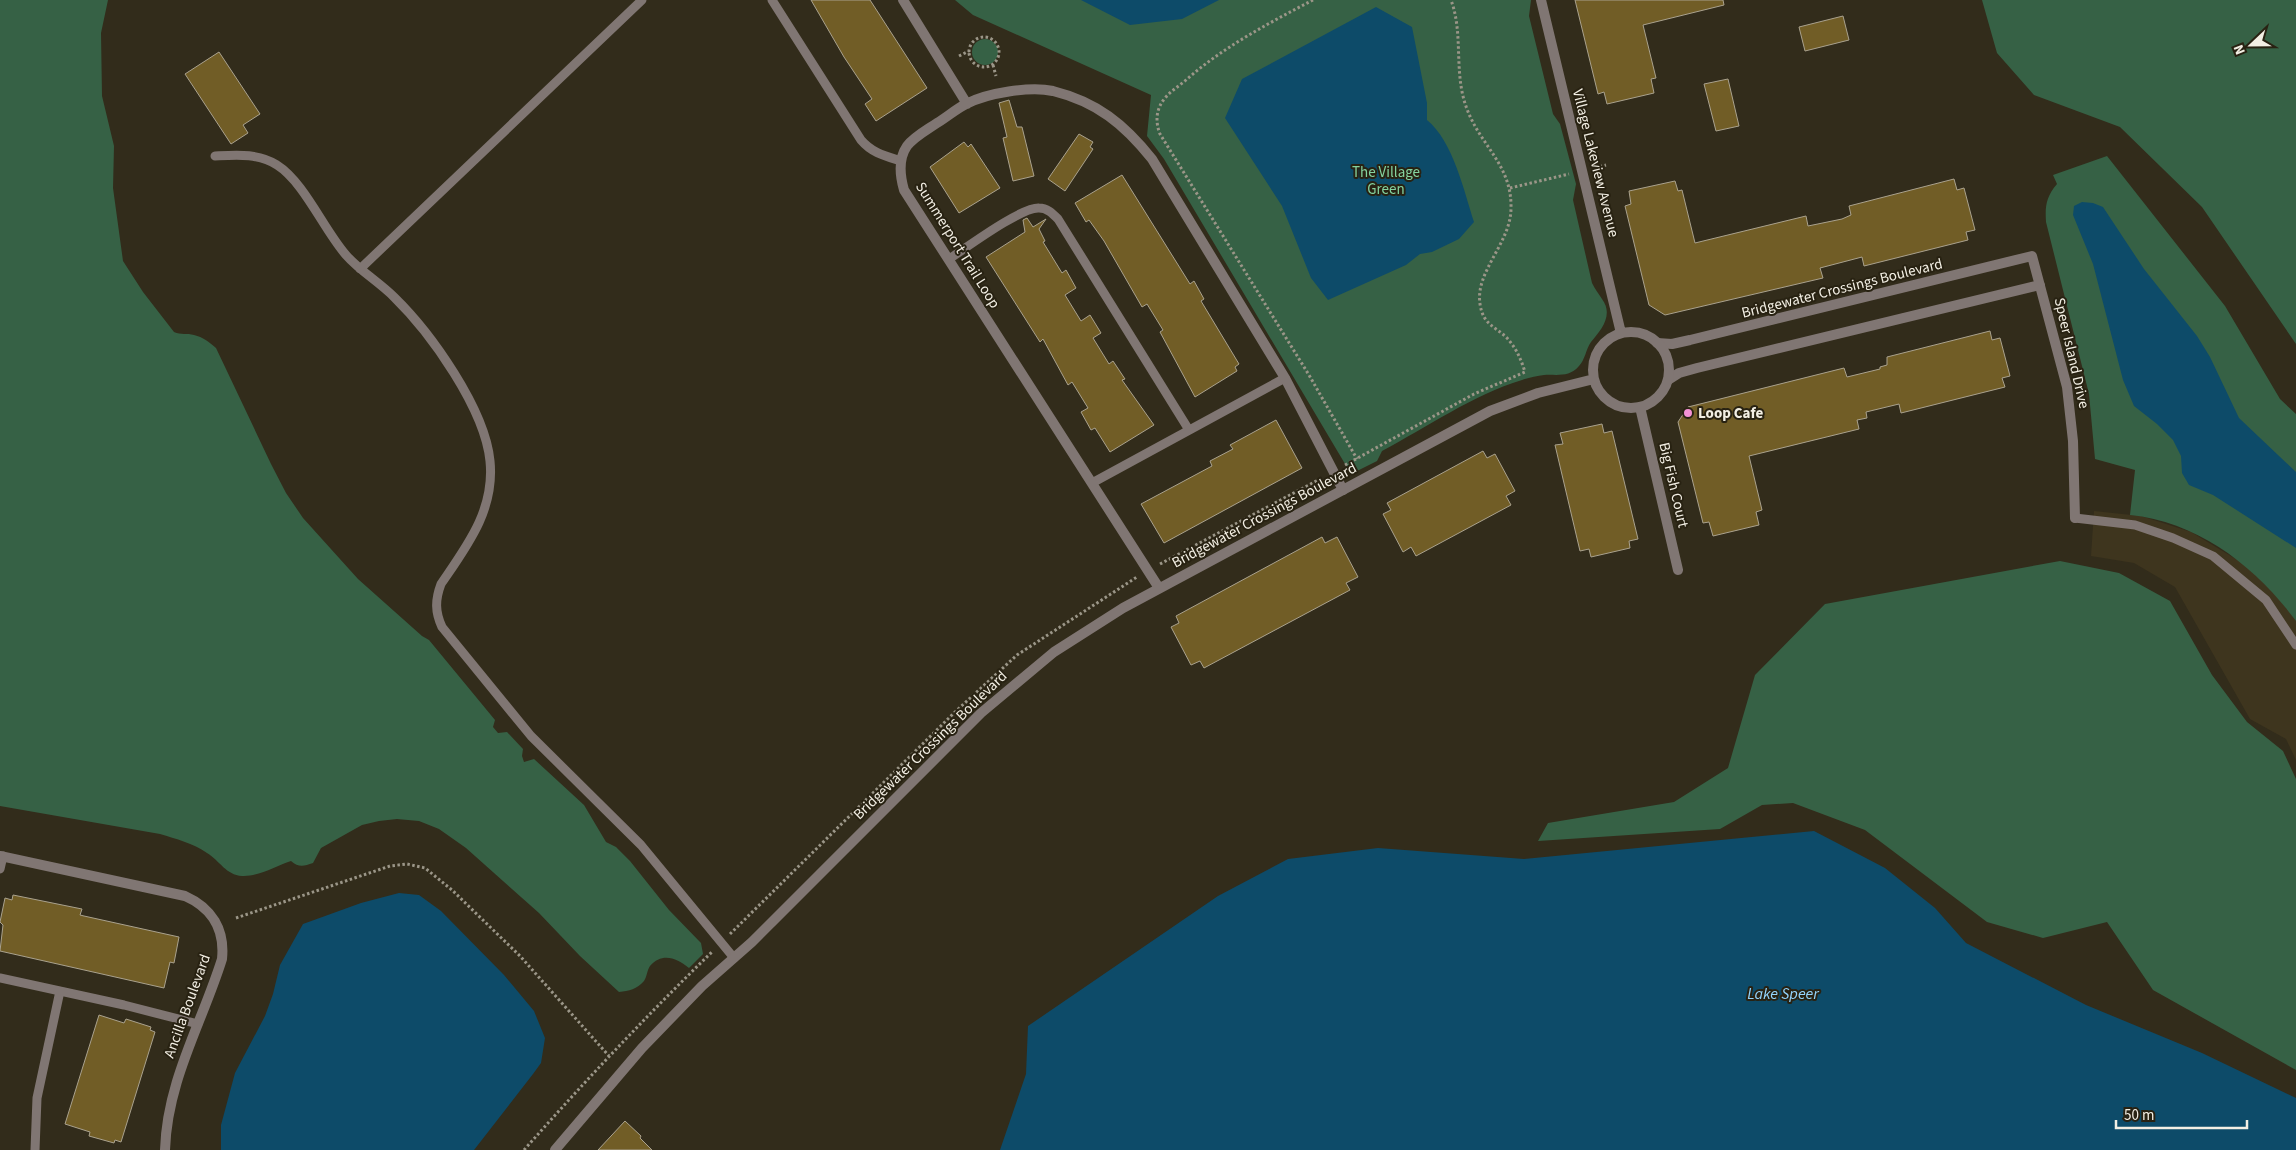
<svg xmlns="http://www.w3.org/2000/svg" width="2296" height="1150" viewBox="0 0 2296 1150" font-family="'Source Sans 3',sans-serif">
<rect width="100%" height="100%" fill="#322c1b"/>
<path fill="#3e351e" d="M2094,511L2141,516L2191,532L2244,564L2276,594L2296,621V760L2286,739L2250,719L2175,587L2134,563L2091,556Z"/>
<path fill="#366145" d="M0,0H108L101,33L102,96L114,146L113,188L123,261L143,292L174,332C181,335 187,333 194,335C203,337 209,342 216,348L271,464L286,493L303,518L358,579L422,636L429,640L495,720L493,727L498,733L507,732L523,749L522,756L524,762L534,759L584,805L606,842L616,847L630,861L669,910L701,943L703,954L689,968C677,958 662,952 650,966C647,970 647,977 644,981C637,989 629,991 619,992L580,956L539,913L466,848L439,829L419,821L397,819L379,821L362,825L321,848L313,863C304,866 299,868 291,861C276,866 258,877 242,876C226,875 220,861 207,853C193,843 176,839 160,834L0,806Z
M955,0H1531L1529,16L1553,114L1560,124L1576,184L1573,200L1592,283C1595,289 1598,293 1602,299C1614,315 1601,330 1591,342C1586,349 1585,360 1579,366C1569,378 1556,374 1544,375C1537,376 1528,378 1522,380C1473,395 1427,427 1382,451L1377,461L1351,474L1164,159L1147,136L1151,95L973,15Z
M1982,0H2296V344L2202,207L2120,127L2034,95L1997,53Z
M972 52a13 13 0 1 1 26 0a13 13 0 1 1-26 0Z
M2107,156L2225,306L2280,399L2296,414V621C2256,567 2199,522 2130,515L2135,470L2095,459L2089,394L2046,222C2045,206 2046,197 2057,184L2053,175Z
M2060,561L2119,573L2170,601L2212,675L2247,722L2283,751L2296,779V1070L2153,990L2107,922L2043,938L1987,922L1865,830L1793,803L1762,805L1720,829L1538,841L1548,823L1674,802L1728,768L1755,675L1825,604Z"/>
<path fill="#0d4b69" d="M1081,0H1219L1182,19L1130,25Z
M1376,7L1412,27L1427,103V120C1453,141 1464,191 1474,222L1459,239L1432,252L1420,254L1406,265L1328,300L1311,278L1282,206L1225,118L1242,79Z
M2082,202L2093,203L2103,207L2144,269L2197,336L2210,357L2239,418L2296,472V548L2213,495L2189,485L2182,473L2181,456L2173,440L2157,424L2134,406L2123,380L2093,264L2073,215L2074,206Z
M1814,831L1885,868L1935,908L1966,943L2086,1005L2202,1053L2296,1098V1150H1000L1026,1074L1028,1026L1218,896L1288,859L1378,848L1524,859Z
M399,893L419,895L441,911L504,975L534,1011L545,1038L541,1063L533,1074L474,1150H221V1125L235,1073L265,1016L273,994L280,965L303,924L361,903Z"/>
<path fill="#715d26" stroke="#aaa28e" d="M811,0H870L927,88L876,121L865,104L872,99L844,57Z
M1575,0H1723L1724,5L1643,25L1656,78L1651,79L1654,93L1607,104L1604,92L1598,94Z
M1843,16L1849,40L1805,51L1799,27Z
M219,52L260,114L243,125L248,133L231,144L185,74Z
M1728,79L1739,126L1716,131L1704,84Z
M1009,100L1017,127H1022L1034,176L1013,181L1003,138L1007,137L999,103Z
M1079,134L1093,142L1090,147L1093,149L1065,191L1048,179Z
M964,142L968,147L971,144L1000,188L959,213L930,167Z
M1122,175L1190,284L1194,281L1204,299L1201,301L1239,364L1235,367L1237,371L1195,397L1160,332L1163,330L1147,304L1142,307L1104,241L1089,220L1086,222L1075,203Z
M1954,179L1957,190L1964,188L1975,230L1966,232L1968,240L1864,266L1862,257L1820,268L1823,278L1665,315L1649,305L1625,206L1631,204L1629,191L1675,181L1678,191L1682,190L1695,243L1806,216L1808,226L1842,219L1851,215L1849,206Z
M1027,218L1033,227L1046,219L1039,229L1045,241L1043,242L1062,273L1066,270L1076,288L1065,295L1081,321L1090,315L1101,333L1093,338L1109,364L1113,361L1125,379L1122,380L1154,425L1110,452L1095,428L1091,430L1081,412L1088,408L1072,382L1068,385L1043,339L1040,342L986,257L1025,232L1023,220Z
M1990,331L1992,340L2000,338L2010,376L2002,378L2005,387L1901,413L1899,404L1866,412L1867,418L1857,420L1859,429L1749,456L1762,510L1756,512L1759,525L1713,536L1709,522L1703,523L1678,422L1688,407L1844,368L1847,377L1880,369V367L1887,365V357Z
M1276,420L1302,468L1164,543L1141,504L1212,466L1210,461L1233,449L1230,445Z
M1602,424L1604,433L1612,431L1638,539L1629,541L1630,548L1591,557L1589,549L1580,551L1555,445L1563,444L1560,433Z
M1483,451L1487,458L1495,454L1515,491L1506,496L1511,505L1416,556L1411,547L1403,552L1383,514L1391,510L1387,503Z
M1322,537L1325,543L1337,537L1358,577L1346,583L1350,590L1204,668L1200,661L1191,665L1171,627L1179,623L1176,616Z
M13,895L82,909L80,915L84,916L179,937L174,963L170,962L164,988L0,951L3,925L0,922L5,898L12,900Z
M99,1015L124,1023L126,1019L151,1027L150,1030L155,1032L121,1142L115,1140L114,1143L89,1136L90,1132L65,1124Z
M625,1121L641,1136L640,1138L652,1150H598Z"/>
<g fill="none" stroke-linecap="round" stroke-linejoin="round">
<path stroke="#9b9688" stroke-width="3" stroke-dasharray="2.5 2.5" stroke-linecap="butt" d="M1313,0C1269,23 1223,47 1186,80C1179,86 1171,91 1165,98C1156,109 1155,121 1160,134L1309,375L1357,459
M969 52a15 15 0 1 1 30 0a15 15 0 1 1-30 0Z
M959,56L969,51
M993,65L996,76
M1595,168L1606,165
M1510,188L1569,174
M1345,465L1474,394L1525,372C1521,359 1516,348 1507,338C1495,326 1483,325 1480,304C1475,271 1511,243 1511,208C1512,165 1480,145 1467,109C1453,73 1464,35 1451,0
M1160,564L1322,478
M236,918L390,866L407,864L425,868L452,890L520,956L609,1056
M730,934L955,712L1017,655L1137,577
M524,1150C585,1081 647,1015 713,951"/>
<path stroke="#807673" stroke-width="9" d="M772,0L861,140C872,153 885,156 901,161
M215,156C236,155 259,153 277,165C304,182 324,230 346,255C360,271 379,282 394,297C431,333 485,409 490,461C495,510 467,546 441,584C435,600 435,612 442,627L531,736L641,845L734,958
M949,259C966,248 1021,207 1039,208C1047,208 1052,213 1058,219L1189,430
M360,269L642,0
M1092,483L1285,378
M2075,518L2135,525L2173,538L2213,556L2266,600L2296,645
M0,869L3,856
M0,978L124,1005L198,1024
M35,1150L37,1098L60,991"/>
<path stroke="#807673" stroke-width="10" d="M903,0L967,104
M1657,343L1672,344L1690,340L2032,256L2067,387L2073,441L2075,518
M1668,380L1679,373L1697,368L2040,285
M1640,407L1678,570
M1159,588L904,190C900,176 898,159 907,146C915,136 927,130 937,123C947,117 956,109 966,104C987,93 1030,86 1053,91C1097,102 1124,124 1152,159L1285,378L1343,490"/>
<path stroke="#807673" stroke-width="10" d="M1541,0L1621,333
M1593 370a38 38 0 1 1 76 0a38 38 0 1 1-76 0Z
M0,856L185,896C212,908 225,930 222,959C202,1023 167,1081 165,1150
M555,1150L642,1048L702,986L752,942L981,713L1054,652L1123,608L1490,411L1538,393L1594,379"/>
</g>
<circle fill="#f491d4" stroke="#282212" stroke-width="2" cx="1688" cy="413" r="5"/>
<g text-anchor="middle" stroke-width="4" stroke-linejoin="round" paint-order="stroke">
<g font-size="15" fill="#f3efe4" stroke="#282212">
<text transform="translate(1596 163) rotate(76)" y="5">Village Lakeview Avenue</text>
<text transform="translate(958 245) rotate(58)" y="5">Summerport Trail Loop</text>
<text transform="translate(1842 288) rotate(-14)" y="5">Bridgewater Crossings Boulevard</text>
<text transform="translate(2072 353) rotate(77)" y="5">Speer Island Drive</text>
<text transform="translate(1674 485) rotate(77)" y="5">Big Fish Court</text>
<text transform="translate(1264 515) rotate(-28)" y="5">Bridgewater Crossings Boulevard</text>
<text transform="translate(930 745) rotate(-44)" y="5">Bridgewater Crossings Boulevard</text>
<text transform="translate(187 1006) rotate(-70)" y="5">Ancilla Boulevard</text>
</g>
<g font-size="15" fill="#85d39f" stroke="#282212">
<text x="1386" y="177">The Village<tspan x="1386" dy="17">Green</tspan></text>
</g>
<g font-size="15" font-weight="bold" fill="#f3efe4" stroke="#282212" text-anchor="start">
<text x="1698" y="418">Loop Cafe</text>
</g>
<g font-size="16" font-style="italic" fill="#93d4fc" stroke="#282212">
<text x="1783" y="999">Lake Speer</text>
</g>
</g>
<g transform="translate(2251 45) rotate(248)" stroke="#282212" stroke-width="4" paint-order="stroke">
<path d="M0-4L9 19L0 12L-9 19Z" fill="#f3efe4"/>
<text y="-8" font-size="14" font-weight="bold" text-anchor="middle" fill="#f3efe4">N</text>
</g>
<path d="M2116 1120v8h131v-8" fill="none" stroke="#f3efe4" stroke-width="2.5"/>
<text x="2124" y="1120" font-size="15" fill="#f3efe4" stroke="#282212" stroke-width="4" paint-order="stroke">50 m</text>
</svg>
